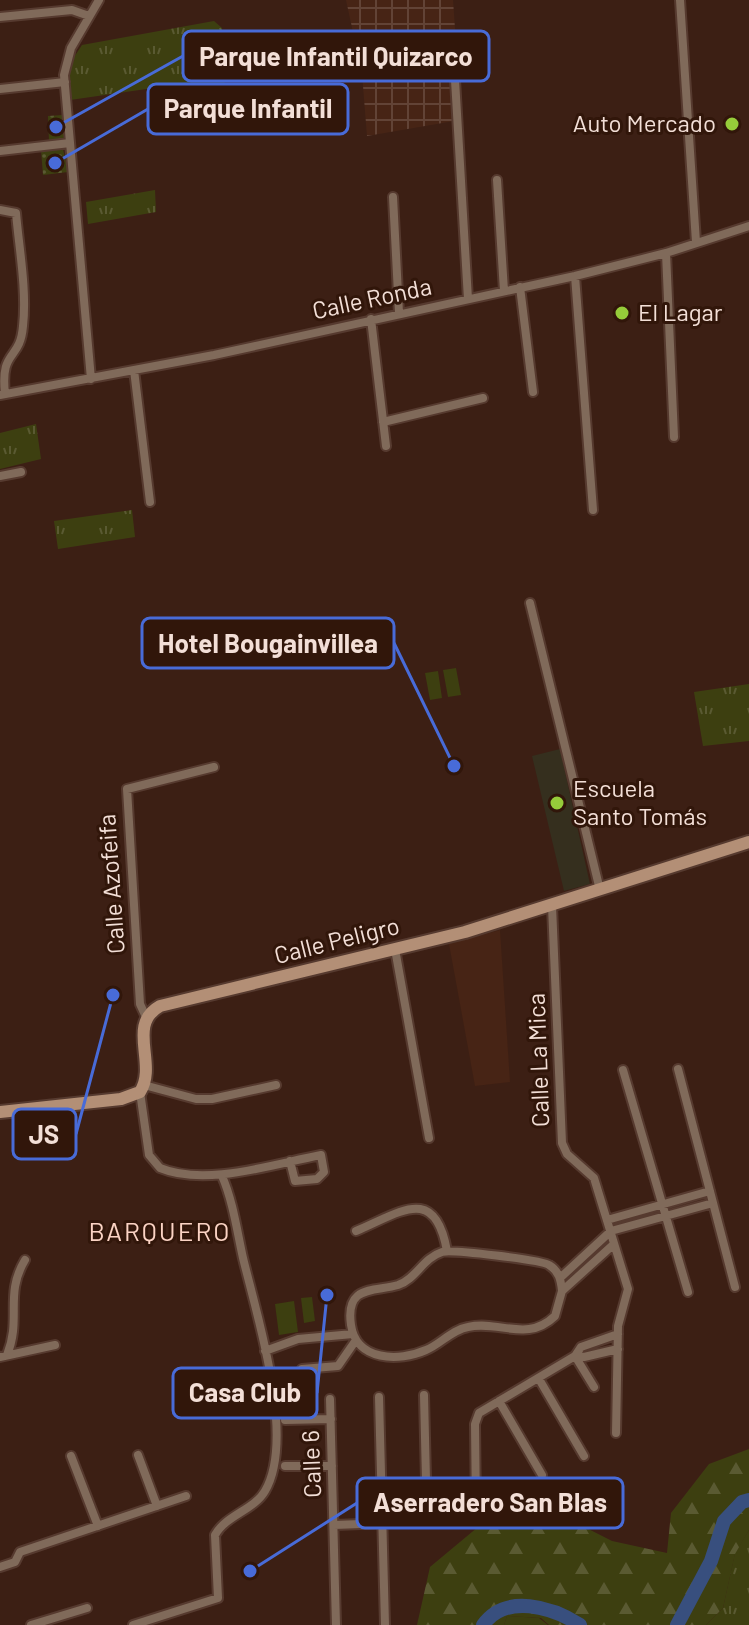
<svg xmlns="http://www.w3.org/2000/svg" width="749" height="1625" viewBox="0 0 749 1625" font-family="Barlow,sans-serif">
<defs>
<pattern id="industrial-grid" width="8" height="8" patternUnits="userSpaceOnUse" patternTransform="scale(2)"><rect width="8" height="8" fill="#472415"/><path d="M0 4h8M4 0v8" fill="none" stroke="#624336"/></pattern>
<pattern id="grass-tufts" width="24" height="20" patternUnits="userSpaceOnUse" patternTransform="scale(2)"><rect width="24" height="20" fill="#3d3f10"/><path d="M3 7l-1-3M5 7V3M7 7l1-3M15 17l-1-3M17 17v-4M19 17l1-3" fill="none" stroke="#5a5a32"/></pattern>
<pattern id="forest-firs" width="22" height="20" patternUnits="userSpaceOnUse" patternTransform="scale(2)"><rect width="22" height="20" fill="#3d3f10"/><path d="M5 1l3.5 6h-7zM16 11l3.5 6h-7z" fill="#5a5a32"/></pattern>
<pattern id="park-dots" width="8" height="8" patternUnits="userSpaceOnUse" patternTransform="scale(2)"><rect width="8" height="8" fill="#3d3f10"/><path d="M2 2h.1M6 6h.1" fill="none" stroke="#5a5a32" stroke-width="1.8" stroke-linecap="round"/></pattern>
</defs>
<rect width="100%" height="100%" fill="#3c1f14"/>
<path fill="#472415" d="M500,930L510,1082L475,1086L449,944Z"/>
<path fill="url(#industrial-grid)" d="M346,0H453L457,58L449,60L454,121L367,136L362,73Z"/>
<path fill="#352f1e" d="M560,749L590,884L564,891L532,756Z"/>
<path fill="url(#grass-tufts)" d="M214,21L222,28L225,89L181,84L70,100V63L82,45Z
M155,190L156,212L88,224L86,202Z
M36,424L41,459L0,469V433Z
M132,510L135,537L58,549L54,521Z
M749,684V741L703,746L694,692Z
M749,1530V1625H706L723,1608L735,1553Z
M507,1616L539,1618L548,1625H504Z"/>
<path fill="url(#forest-firs)" d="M749,1449V1530L735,1554L723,1608L706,1625H549L541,1618L507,1616L504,1625H417L430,1567L490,1517L499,1492L541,1505L612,1541L667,1553L671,1513L709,1464Z"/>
<path fill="url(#park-dots)" d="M63,115L64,138L49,141L48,116Z
M63,149L68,172L43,175L41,150Z"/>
<path fill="#3d3f10" d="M456,668L461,695L448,697L443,670Z
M438,671L442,698L430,700L425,673Z
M312,1297L315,1321L304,1323L301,1298Z
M294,1301L298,1332L279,1335L275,1304Z"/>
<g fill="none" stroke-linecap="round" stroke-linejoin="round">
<path stroke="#384f7e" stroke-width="14" d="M483,1625C506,1593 552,1607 580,1625
M677,1625L711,1561L724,1521L742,1502L749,1500"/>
<g stroke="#563a2f" stroke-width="12">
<path id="minor" d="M680,0L696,242
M0,17L72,10L89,16
M454,63L468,299
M0,89L65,82
M0,151L70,143
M497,180L504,291
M393,197L399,313
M0,210L16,213C19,248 27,290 23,326C20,362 0,348 5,394
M666,253L674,437
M575,276L593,510
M520,287L533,392
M371,319L386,446
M134,370L150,502
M91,379L64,75L71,48L99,0
M0,395L214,355L575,276L666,253L749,226
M383,422L483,398
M0,476L21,472
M530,603L600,890
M552,906L562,1143L567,1154L594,1178L628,1289L618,1326L616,1433
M395,949L429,1138
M146,1017L140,1004L127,789L214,767
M678,1069L735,1287
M623,1070L688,1292
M144,1085L196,1099H212L276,1085
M140,1092L149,1155L160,1168C206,1187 273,1164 321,1155L324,1172L317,1179L295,1181L290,1161
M607,1220L710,1191
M356,1231C401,1212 435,1184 447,1251
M560,1278L611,1231L713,1203
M562,1291C561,1280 559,1271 549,1265C543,1260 450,1249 442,1252C423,1258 416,1279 398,1285C375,1292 345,1284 351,1325C356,1361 399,1362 426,1350C441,1344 451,1330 468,1327C500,1320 527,1343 555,1316L562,1291L614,1244
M265,1351L298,1339L353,1334
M7,1355C22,1318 4,1295 25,1260
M575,1356L584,1357L618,1349
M575,1356L594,1387
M0,1357L55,1345
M302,1369L338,1366L356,1340
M539,1379L584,1456
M424,1395L427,1523
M379,1397L385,1625
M330,1399L336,1625
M499,1401L542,1475
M285,1420L331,1419
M138,1455L157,1506
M71,1456L98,1526
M285,1466H332
M334,1525L470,1520L476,1511L475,1424L479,1413L575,1356L581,1347L618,1334
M0,1567L15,1562L20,1552L186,1496
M31,1625L87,1608
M133,1625L218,1598L215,1535C226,1515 254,1510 265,1491C296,1438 257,1316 243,1258C237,1231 233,1201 222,1176"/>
</g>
<g stroke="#563a2f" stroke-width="16">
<path id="secondary" d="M0,1112L121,1099L140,1092C158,1064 126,1025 160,1006L465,932L749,842"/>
</g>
<use href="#minor" stroke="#806a5a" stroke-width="8"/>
<use href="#secondary" stroke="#b38f76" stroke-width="12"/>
</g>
<g fill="#96cc3a" stroke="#31160a" stroke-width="3">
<circle cx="732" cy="124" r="8"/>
<circle cx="622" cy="313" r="8"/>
<circle cx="557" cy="803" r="8"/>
</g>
<g text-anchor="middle" stroke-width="6" stroke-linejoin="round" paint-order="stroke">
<g font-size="24" fill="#f3dfd7" stroke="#31160a" text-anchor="start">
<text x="716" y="132" text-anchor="end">Auto Mercado</text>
<text x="638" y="321">El Lagar</text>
<text x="573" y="797">Escuela<tspan x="573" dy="28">Santo Tomás</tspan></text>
</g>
<g font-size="24" fill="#f3dfd7" stroke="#31160a">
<text transform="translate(372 299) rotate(-12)" y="8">Calle Ronda</text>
<text transform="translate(112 884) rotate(-94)" y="8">Calle Azofeifa</text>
<text transform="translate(337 941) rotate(-14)" y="8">Calle Peligro</text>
<text transform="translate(539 1060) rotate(-92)" y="8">Calle La Mica</text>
<text transform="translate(312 1464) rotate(-92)" y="8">Calle 6</text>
</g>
<g font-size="26" letter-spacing="2" fill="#fbd3c4" stroke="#31160a">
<text x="160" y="1241">BARQUERO</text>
</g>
</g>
<path fill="none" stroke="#486bd8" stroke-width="3" d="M56 127L183 56M55 163L148 109M454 766L394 643M113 995L76 1134M327 1295L317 1393M250 1571L357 1503"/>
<g fill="#486bd8" stroke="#31160a" stroke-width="3">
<circle cx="56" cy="127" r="8"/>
<circle cx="55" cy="163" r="8"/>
<circle cx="454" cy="766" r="8"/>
<circle cx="113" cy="995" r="8"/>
<circle cx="327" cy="1295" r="8"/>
<circle cx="250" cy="1571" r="8"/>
</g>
<g fill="#31160a" stroke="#486bd8" stroke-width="3">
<rect x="183" y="31" width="306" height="50" rx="8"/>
<rect x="148" y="84" width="200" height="50" rx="8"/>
<rect x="142" y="618" width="252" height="50" rx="8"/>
<rect x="13" y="1109" width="63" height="50" rx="8"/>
<rect x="173" y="1368" width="144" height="50" rx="8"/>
<rect x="357" y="1478" width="266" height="50" rx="8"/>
</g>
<g font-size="26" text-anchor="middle" font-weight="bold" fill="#f3dfd7">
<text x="336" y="66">Parque Infantil Quizarco</text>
<text x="248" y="118">Parque Infantil</text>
<text x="268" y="653">Hotel Bougainvillea</text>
<text x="44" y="1144">JS</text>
<text x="245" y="1402">Casa Club</text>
<text x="490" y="1512">Aserradero San Blas</text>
</g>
</svg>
